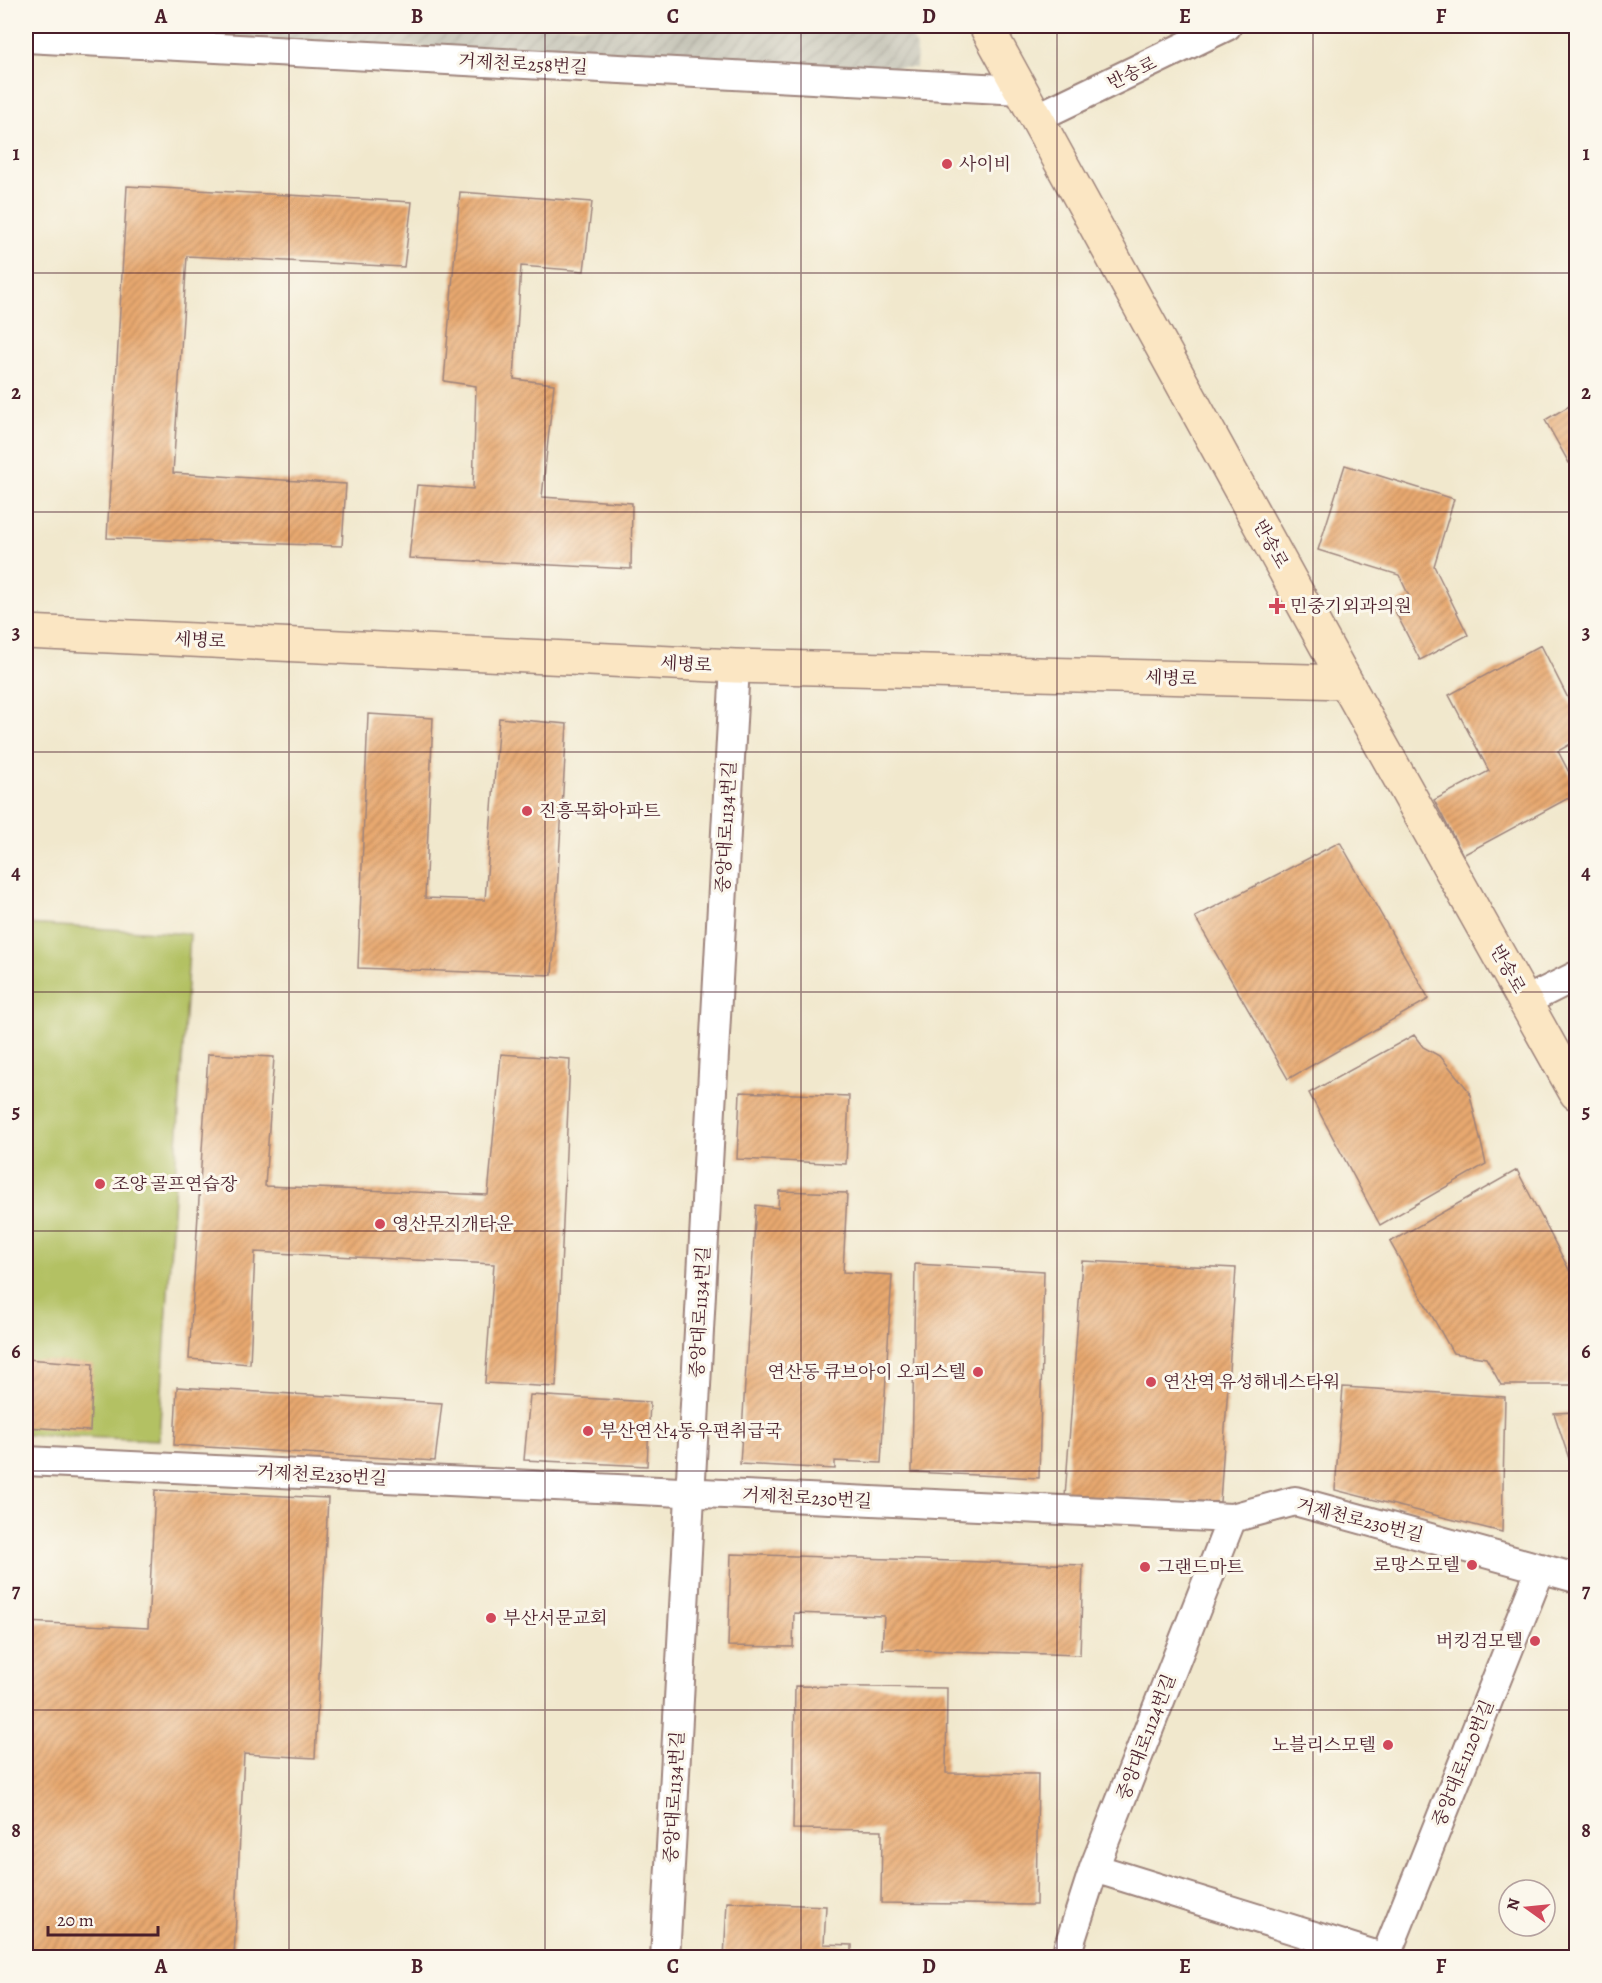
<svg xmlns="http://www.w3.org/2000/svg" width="1602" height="1983" viewBox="0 0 1602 1983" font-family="Alegreya,'Noto Serif KR',serif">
<defs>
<pattern id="industrial-furrows" width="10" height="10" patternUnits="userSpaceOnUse" patternTransform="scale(1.5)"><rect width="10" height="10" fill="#c6c5b8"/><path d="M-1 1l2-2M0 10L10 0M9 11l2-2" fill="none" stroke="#aca99e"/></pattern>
<pattern id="building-hatch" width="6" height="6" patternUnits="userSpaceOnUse" patternTransform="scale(1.5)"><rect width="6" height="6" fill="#e8a970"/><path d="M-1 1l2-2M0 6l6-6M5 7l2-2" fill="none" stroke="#be895c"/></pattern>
</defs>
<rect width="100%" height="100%" fill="#fbf7ec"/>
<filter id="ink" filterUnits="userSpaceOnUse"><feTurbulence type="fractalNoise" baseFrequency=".0167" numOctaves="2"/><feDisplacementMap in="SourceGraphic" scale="12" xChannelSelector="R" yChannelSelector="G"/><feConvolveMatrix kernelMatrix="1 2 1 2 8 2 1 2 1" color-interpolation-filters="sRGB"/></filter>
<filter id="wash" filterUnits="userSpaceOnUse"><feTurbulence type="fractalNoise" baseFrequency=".008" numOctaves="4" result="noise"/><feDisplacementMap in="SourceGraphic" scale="24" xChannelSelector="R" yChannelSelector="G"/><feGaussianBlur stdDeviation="1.35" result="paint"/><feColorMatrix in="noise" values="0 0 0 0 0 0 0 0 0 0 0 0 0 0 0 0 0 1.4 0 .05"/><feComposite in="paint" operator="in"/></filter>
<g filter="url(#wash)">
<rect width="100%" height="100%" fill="#f1e8cd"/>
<path fill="url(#industrial-furrows)" d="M26,26H906L917,47L916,68L706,63Z"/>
<path fill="#b3c163" stroke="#7e7047" stroke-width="1.5" d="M26,924L190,934L159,1440L26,1435Z"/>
<g id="blocks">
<path fill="url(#building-hatch)" d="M127,186L412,202L404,267L187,256L173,473L346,484L342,546L107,538Z
M460,192L592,202L584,271L521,266L514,379L554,384L542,497L632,503L631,569L409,558L417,485L473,489L476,386L444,381Z
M1576,402V459L1569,463L1545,420Z
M1345,465L1454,499L1434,566L1468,635L1420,660L1392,605L1409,596L1399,575L1318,550Z
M1541,645L1576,714V741L1558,751L1576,786V794L1463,855L1434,800L1489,771L1449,695Z
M368,714L433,718L425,898L485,900L499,718L567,724L552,975L358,968Z
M1340,842L1429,999L1288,1079L1195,917Z
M1414,1035L1423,1047L1441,1057L1469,1091L1486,1164L1380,1225L1309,1093Z
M208,1054L274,1057L265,1186L488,1195L501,1054L570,1059L556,1387L485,1383L494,1264L255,1252L250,1364L189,1359Z
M740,1092L849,1096L846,1164L737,1159Z
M1517,1170L1576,1283V1385H1501L1486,1358L1453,1353L1390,1242Z
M779,1191L847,1193L843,1272L892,1275L881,1463L835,1461V1469L740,1464L756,1205L778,1208Z
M1082,1261L1236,1268L1220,1502L1065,1497Z
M915,1264L1044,1271L1039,1478L912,1472Z
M26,1359L93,1364L90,1431L26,1427Z
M177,1387L442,1403L435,1461L174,1445Z
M1343,1387L1505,1397L1502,1532L1335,1490Z
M530,1395L650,1402L647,1466L524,1460Z
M1576,1412V1480L1554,1413Z
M155,1490L328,1498L315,1758L244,1754L234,1958H26V1622L148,1628Z
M731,1554L1083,1565L1080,1655L882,1649L884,1616L794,1613L793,1647L728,1646Z
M795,1686L947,1688L946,1773L1038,1774L1036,1905L881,1903L882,1830L793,1829Z
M727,1902L826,1906L824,1944L852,1945V1958H724Z"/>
</g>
</g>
<g filter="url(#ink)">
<use href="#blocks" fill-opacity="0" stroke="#9e847c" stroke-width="1.5"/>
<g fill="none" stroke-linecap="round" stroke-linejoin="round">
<g stroke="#9e847c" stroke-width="32">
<path id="minor" d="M26,38L1021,90
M1036,118L1227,26
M1526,1001L1576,976
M26,1461L1232,1518L1295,1501L1576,1578
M1094,1868L1385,1958
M665,1958L735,666
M1065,1958L1094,1868L1232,1518
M1385,1958L1541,1568"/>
</g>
<g stroke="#9e847c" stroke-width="36">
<path id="secondary" d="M986,26L1346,682L1576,1093
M26,632L735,666L1346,682"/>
</g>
<use href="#minor" stroke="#fff" stroke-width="28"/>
<use href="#secondary" stroke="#fbe6c3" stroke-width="33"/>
</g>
</g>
<path fill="none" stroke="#4a1f2b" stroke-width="1.5" stroke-opacity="0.55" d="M289,26V1958M545,26V1958M801,26V1958M1057,26V1958M1313,26V1958M26,273H1576M26,512H1576M26,752H1576M26,992H1576M26,1231H1576M26,1471H1576M26,1710H1576"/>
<g fill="#d1495b" stroke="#fbf7ec" stroke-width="2">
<circle cx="947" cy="164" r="6"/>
<path d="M1274 597h6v6h6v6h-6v6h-6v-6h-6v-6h6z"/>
<circle cx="527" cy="811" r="6"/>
<circle cx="100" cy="1184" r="6"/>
<circle cx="380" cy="1224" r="6"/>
<circle cx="978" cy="1372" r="6"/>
<circle cx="1151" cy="1382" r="6"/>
<circle cx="588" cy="1431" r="6"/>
<circle cx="1472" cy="1565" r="6"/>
<circle cx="1145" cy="1567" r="6"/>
<circle cx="491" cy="1618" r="6"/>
<circle cx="1535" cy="1641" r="6"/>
<circle cx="1388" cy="1745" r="6"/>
</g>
<g text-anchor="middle" stroke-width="6" stroke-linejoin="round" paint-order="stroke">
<g font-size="18" fill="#4a1f2b" stroke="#fbf7ec">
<text transform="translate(523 64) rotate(3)" y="6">거제천로258번길</text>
<text transform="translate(1132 73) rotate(-26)" y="6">반송로</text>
<text transform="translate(1271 544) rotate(61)" y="6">반송로</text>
<text transform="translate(200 640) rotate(3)" y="6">세병로</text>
<text transform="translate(686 664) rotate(3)" y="6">세병로</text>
<text transform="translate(1171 678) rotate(2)" y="6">세병로</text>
<text transform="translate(726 827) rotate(-87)" y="6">중앙대로1134번길</text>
<text transform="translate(1508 969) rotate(61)" y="6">반송로</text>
<text transform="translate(700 1312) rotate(-87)" y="6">중앙대로1134번길</text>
<text transform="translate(322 1475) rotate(3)" y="6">거제천로230번길</text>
<text transform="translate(807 1498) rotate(3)" y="6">거제천로230번길</text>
<text transform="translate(1360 1520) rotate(14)" y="6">거제천로230번길</text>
<text transform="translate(1146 1737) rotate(-69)" y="6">중앙대로1124번길</text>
<text transform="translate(1463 1763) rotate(-68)" y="6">중앙대로1120번길</text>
<text transform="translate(674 1797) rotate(-87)" y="6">중앙대로1134번길</text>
</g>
<g font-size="18" fill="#4a1f2b" stroke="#fbf7ec" text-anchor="start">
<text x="959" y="170">사이비</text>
<text x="1290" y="612">민중기외과의원</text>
<text x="539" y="817">진흥목화아파트</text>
<text x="112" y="1190">조양 골프연습장</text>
<text x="392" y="1230">영산무지개타운</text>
<text x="966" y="1378" text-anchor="end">연산동 큐브아이 오피스텔</text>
<text x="1163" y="1388">연산역 유성해네스타워</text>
<text x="600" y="1437">부산연산4동우편취급국</text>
<text x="1460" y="1571" text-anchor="end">로망스모텔</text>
<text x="1157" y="1573">그랜드마트</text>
<text x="503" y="1624">부산서문교회</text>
<text x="1523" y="1647" text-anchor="end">버킹검모텔</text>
<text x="1376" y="1751" text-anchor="end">노블리스모텔</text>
</g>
</g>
<rect width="1602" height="1983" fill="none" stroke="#fbf7ec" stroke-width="66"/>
<g transform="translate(1527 1908) rotate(285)"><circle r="28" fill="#fbf7ec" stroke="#b4a19f" stroke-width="1.5"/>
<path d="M0-4.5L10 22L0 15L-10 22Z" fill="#d1495b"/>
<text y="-9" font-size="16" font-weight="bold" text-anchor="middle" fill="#4a1f2b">N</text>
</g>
<path d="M48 1926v9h110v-9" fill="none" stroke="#4a1f2b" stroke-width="3"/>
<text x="57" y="1926" font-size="18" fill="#4a1f2b" stroke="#fbf7ec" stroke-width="4.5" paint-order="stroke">20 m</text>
<rect x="33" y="33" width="1536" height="1917" fill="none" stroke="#4a1f2b" stroke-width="2"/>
<g font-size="20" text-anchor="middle" font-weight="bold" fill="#4a1f2b">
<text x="161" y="23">A</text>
<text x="417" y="23">B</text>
<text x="673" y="23">C</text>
<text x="929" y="23">D</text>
<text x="1185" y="23">E</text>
<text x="1441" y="23">F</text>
<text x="16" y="160">1</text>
<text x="1586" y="160">1</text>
<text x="16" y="399">2</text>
<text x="1586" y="399">2</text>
<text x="16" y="639">3</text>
<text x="1586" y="639">3</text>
<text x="16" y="879">4</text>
<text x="1586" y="879">4</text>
<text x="16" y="1118">5</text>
<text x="1586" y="1118">5</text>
<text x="16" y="1358">6</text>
<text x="1586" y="1358">6</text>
<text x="16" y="1597">7</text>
<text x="1586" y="1597">7</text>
<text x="16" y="1837">8</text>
<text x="1586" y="1837">8</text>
<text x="161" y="1973">A</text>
<text x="417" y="1973">B</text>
<text x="673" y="1973">C</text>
<text x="929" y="1973">D</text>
<text x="1185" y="1973">E</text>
<text x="1441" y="1973">F</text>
</g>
</svg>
